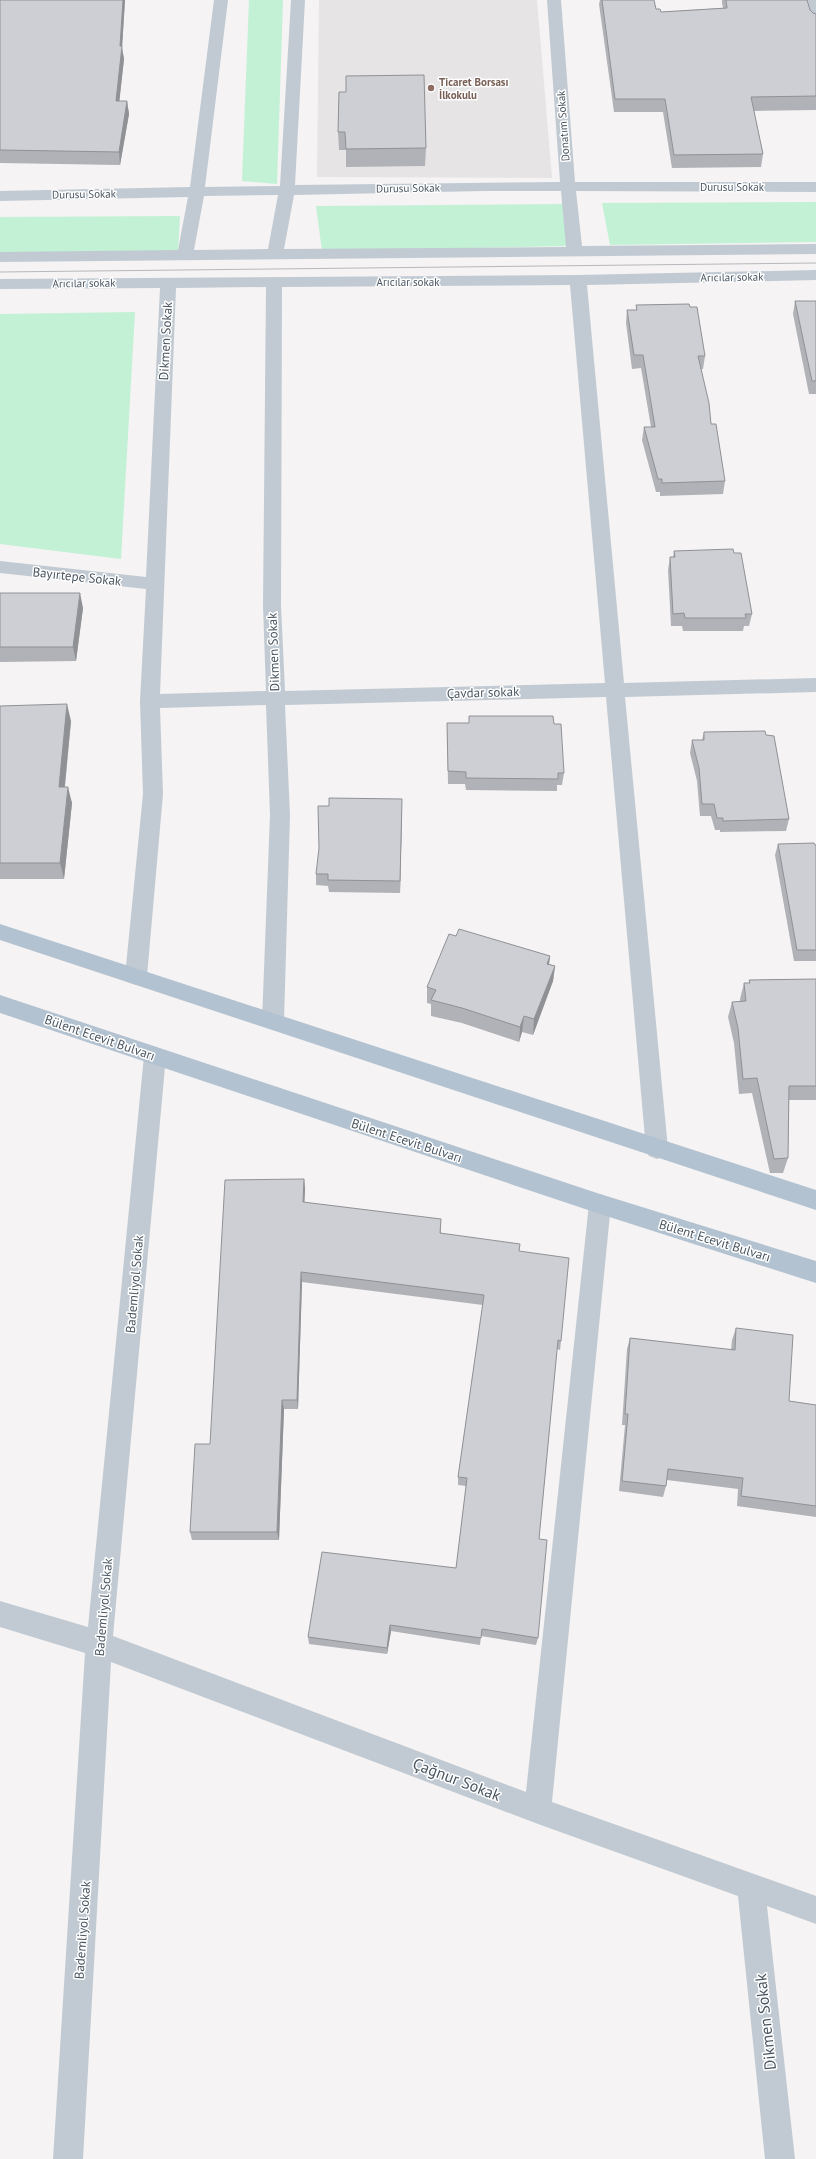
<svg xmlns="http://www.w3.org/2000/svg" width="816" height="2159" viewBox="0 0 816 2159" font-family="'PT Sans',sans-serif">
<rect width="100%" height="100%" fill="#f5f3f3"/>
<path fill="#e6e4e5" d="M319,0H537L552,178L317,177Z"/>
<path fill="#c3f1d5" d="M249,0H283L277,184L242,181Z
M816,202V242L610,245L602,203Z
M564,204L567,246L322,251L316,206Z
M180,216L178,252L0,254V217Z
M135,312L121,559L0,544V314Z"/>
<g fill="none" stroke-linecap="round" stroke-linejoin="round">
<path fill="#c1cad2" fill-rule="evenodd" d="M214,0H228L205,187L280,186L291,0H305L295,185L560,182L547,0H561L575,182H816V192L576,191L582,246L816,244V254L0,262V252L178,250L188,197L0,201V191L190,187ZM484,191H561L566,247L284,249L294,195ZM278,195L268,249L194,250L204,196Z
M803,0H816V26L811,25L809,22Z
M816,270V280L587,285L624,683L816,678V692L625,697L668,1149L665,1156L657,1159L649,1156L646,1149L606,697L285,705L290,815L284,1021L281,1027L273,1030L265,1027L262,1021L270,815L266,705L160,708L163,794L147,976L144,982L136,985L128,982L125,976L143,794L140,701L146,589L0,573V561L146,577L160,288L0,289V279L578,275ZM570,285L605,683L285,691L281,606L282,287ZM266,287L263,606L266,691L160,694L176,288Z
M155,1047L163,1050L166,1056L113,1636L526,1792L589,1204L592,1197L600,1194L608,1197L611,1204L552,1802L816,1896V1924L767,1906L795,2159H765L738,1896L538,1824L111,1662L83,2159H53L85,1653L0,1627V1601L88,1627L144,1056L147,1050Z"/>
<path fill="#b3c2d1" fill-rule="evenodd" d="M0,924L816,1190V1210L0,940Z
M0,995L600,1194L816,1261V1283L600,1214L0,1013Z"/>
<path stroke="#b5b8bd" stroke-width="1" d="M0,272L816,263"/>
</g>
<path fill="#b0b2b7" d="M0,0H125L122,48L124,59L119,101H127L129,114L120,165L0,163Z
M600,0H654L656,9L661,12L723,8L722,3V0H807L810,10L813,13L816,14V110L754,111L763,154L761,167L672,168L663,112H614L599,4Z
M339,92L426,148L425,166L346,167V150H339L338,132Z
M795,301H816V394H809L793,314Z
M636,305L705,356L703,369H701L711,424L725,481L723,494L660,496V492H656L642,440L644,427H651L641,368L632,369L626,323L627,310H636Z
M674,551L752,614L749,626H744L743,631H683L682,626H671L668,570L670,557H673Z
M0,593L83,608L76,661L0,662Z
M0,706L71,721L65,787L72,803L64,879H0Z
M447,723L564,773L562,785H557V791L466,790L465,784H448Z
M704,732L789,819L786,831L720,832V830H715L711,816H700L697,781L690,753L692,740H702Z
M402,811L400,893L329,892L328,886L316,885V874Z
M778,844L816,845V961H794L775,855Z
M456,936L550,956L549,964L555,966L553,981L533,1035L522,1032L519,1042L462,1023L431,1016V1004L427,1003V987Z
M816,979V1100H789L788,1158L783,1173H770L752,1093L739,1094L734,1043L728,1017L732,1002H740V999L744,983H749V980Z
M304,1179L305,1189L304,1203L441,1229V1233L519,1251L561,1341L560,1350L557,1349L539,1539L538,1638L536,1645L481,1636L480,1645L391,1631L387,1654L309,1644L308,1637L456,1568L466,1486L458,1485V1477L483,1305L302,1282L298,1409H284L279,1540H192L190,1532L210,1444Z
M736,1328L789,1401L816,1405V1517L737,1506L738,1489L667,1480L666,1486L663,1497L619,1491L625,1425H622L627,1349L630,1338L731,1350L732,1340Z"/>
<path fill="#909195" d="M123,0H125L122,48L124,59L118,114L116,101Z
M127,101L129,114L120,165L119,152Z
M80,593L83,608L76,661L73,647Z
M67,704L71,721L63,803L59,787Z
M68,787L72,803L64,879L60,863Z
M402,799V811L400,893V881Z
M550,956L548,972L547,964Z
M555,966L553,981L533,1035L534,1019Z
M524,1016L522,1032L519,1042L520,1027Z
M304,1179L305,1189L304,1212L303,1202Z
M301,1272L302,1282L298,1409L297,1400Z
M282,1400L284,1409L279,1540L277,1532Z
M390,1625L391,1631L387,1654V1648Z"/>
<path fill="#cdcfd5" stroke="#909195" d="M0,0H123L120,46H122L116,101H127L119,152L0,150Z
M602,0H654L656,9H660L661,12L727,8L726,0H807L810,10L813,13L816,14V96L751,97L763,154L674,155L665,99H615Z
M424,75L426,148L346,149L345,132H338L339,92H346V76Z
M795,301H816V381H812Z
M689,304L690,307H697L705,356H698L709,403L711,424H716L725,481L662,483V479H658L644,427H655L643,355H634L627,310H637L636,305Z
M733,549L734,553H741L752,614H745L746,618H685L684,613L673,614L670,557H675L674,551Z
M0,593H80L73,647H0Z
M67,704L59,787H68L60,863H0V706Z
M469,716H553L554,724H561L564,773H558V779L466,778V772L448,771L447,723H469Z
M765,731L766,735L774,736L789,819L723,821V818H717L714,804H702L699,768L692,740H704V732Z
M329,798L402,799L400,881L328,880V874H316L319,848L318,806H329Z
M814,843L815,845H816V950H797L778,844Z
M459,929L550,956L547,964L555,966L534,1019L524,1016L520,1027L462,1008L431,1000L436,990L427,987L449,934L456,936Z
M816,979V1086H789L788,1158L774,1159L757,1078L743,1079L738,1028L732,1002L746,1001L744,983H750L749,980Z
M304,1179L303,1202L441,1219L440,1233L520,1244L519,1251L569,1258L561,1341L558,1340L539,1539L547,1540L538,1638L482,1629L481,1638L390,1625L387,1648L308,1637L322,1552L456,1568L467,1478L458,1477L484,1295L301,1272L297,1400H282L277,1532H190L195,1444H210L225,1180Z
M736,1328L793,1335L789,1401L816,1405V1506L741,1496L743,1478L668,1469L666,1486L622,1481L628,1414H625L630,1338L735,1350Z"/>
<circle fill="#8d6e63" stroke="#fff" stroke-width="1.5" cx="431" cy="88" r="4"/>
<g text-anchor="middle" stroke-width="3" stroke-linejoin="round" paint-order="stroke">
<g font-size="11" font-weight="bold" fill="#785e54" stroke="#fff" text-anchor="start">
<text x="439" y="86">Ticaret Borsası<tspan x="439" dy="13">İlkokulu</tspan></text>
</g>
<g font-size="11" fill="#4a5661" stroke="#fff">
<text transform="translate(563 126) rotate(-94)" y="4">Donatım Sokak</text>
<text x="732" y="191">Durusu Sokak</text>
<text transform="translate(408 188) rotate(-1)" y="4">Durusu Sokak</text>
<text transform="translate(84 194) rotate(-1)" y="4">Durusu Sokak</text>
<text transform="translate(732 277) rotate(-1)" y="4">Arıcılar sokak</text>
<text x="408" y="286">Arıcılar sokak</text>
<text transform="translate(84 283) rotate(-1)" y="4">Arıcılar sokak</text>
</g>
<g font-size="13" fill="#4a5661" stroke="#fff">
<text transform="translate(165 341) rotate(-87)" y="5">Dikmen Sokak</text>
<text transform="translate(77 576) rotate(6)" y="5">Bayırtepe Sokak</text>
<text transform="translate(273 652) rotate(-92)" y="5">Dikmen Sokak</text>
<text transform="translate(483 692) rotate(-2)" y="5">Çavdar sokak</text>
<text transform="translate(100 1037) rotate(19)" y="5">Bülent Ecevit Bulvarı</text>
<text transform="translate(407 1140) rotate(18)" y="5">Bülent Ecevit Bulvarı</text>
<text transform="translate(715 1240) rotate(17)" y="5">Bülent Ecevit Bulvarı</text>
<text transform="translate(134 1284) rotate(-85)" y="5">Bademliyol Sokak</text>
<text transform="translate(103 1607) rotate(-85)" y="5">Bademliyol Sokak</text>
<text transform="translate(82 1930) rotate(-86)" y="5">Bademliyol Sokak</text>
</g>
<g font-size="16" fill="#4a5661" stroke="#fff">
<text transform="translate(457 1779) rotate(21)" y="6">Çağnur Sokak</text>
<text transform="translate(765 2022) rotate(-96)" y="6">Dikmen Sokak</text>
</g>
</g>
</svg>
